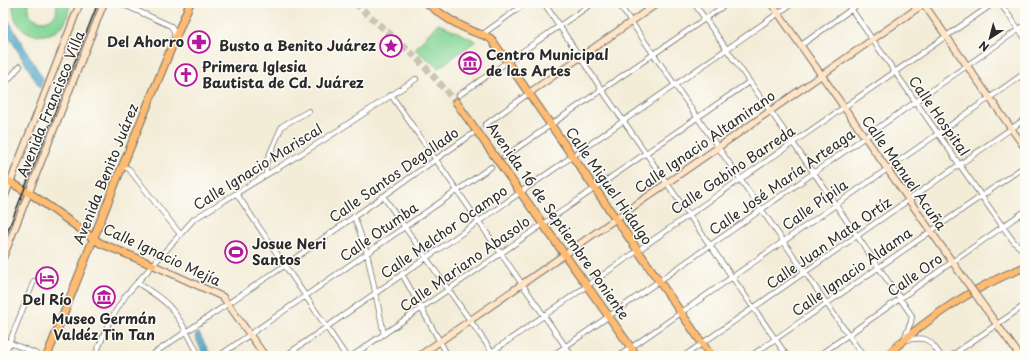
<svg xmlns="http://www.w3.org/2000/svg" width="1028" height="359" viewBox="0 0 1028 359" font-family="'Playpen Sans',sans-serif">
<rect width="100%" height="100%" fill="#fdfcf7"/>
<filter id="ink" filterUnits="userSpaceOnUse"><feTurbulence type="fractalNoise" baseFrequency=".025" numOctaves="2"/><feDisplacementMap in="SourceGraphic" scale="8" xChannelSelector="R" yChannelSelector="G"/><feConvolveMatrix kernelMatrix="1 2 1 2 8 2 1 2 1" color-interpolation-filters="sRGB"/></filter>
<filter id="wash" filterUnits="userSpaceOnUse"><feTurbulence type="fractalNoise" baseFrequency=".012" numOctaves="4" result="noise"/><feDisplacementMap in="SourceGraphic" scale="16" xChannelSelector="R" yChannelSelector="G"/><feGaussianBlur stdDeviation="0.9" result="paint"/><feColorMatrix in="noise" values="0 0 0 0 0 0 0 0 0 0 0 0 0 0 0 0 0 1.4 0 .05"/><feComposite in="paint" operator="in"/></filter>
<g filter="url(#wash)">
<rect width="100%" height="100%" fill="#f3ecd7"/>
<path fill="#82d495" stroke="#568060" d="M13,3H28L30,15C39,23 48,23 56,14L57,3H69C72,46 10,46 13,3Z
M438,23L476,41L438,68L415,49Z"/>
<path fill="#4faacd" stroke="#3d6a7c" d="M3,11L43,79L40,88L3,26Z
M199,333L211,356H204L195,336Z"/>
</g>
<g filter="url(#ink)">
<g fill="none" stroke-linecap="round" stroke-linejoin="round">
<path stroke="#cbc5b5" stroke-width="7" stroke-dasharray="7 3.5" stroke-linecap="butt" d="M355,3L417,58L456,102"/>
<g stroke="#716f67" stroke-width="6">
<path id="street" d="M120,3L171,26L174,31V38
M544,3L602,90L787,356
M618,3L863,356
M694,3L814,173L912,316L911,322L904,339
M847,3L1003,227L1014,242L1025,252
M1000,3L1025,38
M483,34L526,3
M800,46L860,3
M3,86L20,66
M391,95L572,356
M459,95L593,3
M485,125L529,93
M504,157L728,3
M122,166L129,169L180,234
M266,175V163L282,126L309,111
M236,193L346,356
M383,196L495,356
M354,216L367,253L384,334
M402,274L448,356
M138,283C148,290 159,296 168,305C181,319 191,339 199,356
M3,340L37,354
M905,340C927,336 928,338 941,356
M4,356L34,281
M95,356L109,322L126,295L194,219L322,141L416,79
M150,356L284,266L472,134
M219,356L491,167
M285,356L793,3
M352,356L749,82
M486,356L994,3
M552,356L1025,25
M619,356L1025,73
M684,356L1025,119
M751,356L1025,166
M818,356L1025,211
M951,356L1025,305"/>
</g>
<g stroke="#716f67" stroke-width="8">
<path id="secondary" d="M771,3L958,270
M923,3L1025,148
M529,93L658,3
M3,201L80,3
M3,258L104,3
M153,265L223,297L265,356
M985,308L1020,356
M419,356L925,3"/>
</g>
<g stroke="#716f67" stroke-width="9">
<path id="primary" d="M427,3C441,15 455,24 472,31C479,35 486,34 492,40L711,356
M456,102L637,356
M3,178L34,196L100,243L153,265
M47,356L117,179L190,3
M886,356C927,318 973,287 1025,267"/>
</g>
<use href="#street" stroke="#fff" stroke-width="4.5"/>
<use href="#secondary" stroke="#ffe4c6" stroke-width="6"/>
<use href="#primary" stroke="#ffbb71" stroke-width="7"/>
<path stroke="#2b2b2b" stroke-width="1.5" d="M3,243L98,3"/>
<g stroke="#716f67" stroke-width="8" stroke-linecap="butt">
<path id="secondary-bridge" d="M958,270L985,308"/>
</g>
<use href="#secondary-bridge" stroke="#ffe4c6" stroke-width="6"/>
</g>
</g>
<defs>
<g id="pharmacy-ring" transform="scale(1.15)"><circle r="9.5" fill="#fdfcf7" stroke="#b5179e" stroke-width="1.5"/><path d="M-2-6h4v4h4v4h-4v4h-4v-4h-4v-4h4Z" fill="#b5179e"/></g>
<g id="sight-ring" transform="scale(1.15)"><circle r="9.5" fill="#fdfcf7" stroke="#b5179e" stroke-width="1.5"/><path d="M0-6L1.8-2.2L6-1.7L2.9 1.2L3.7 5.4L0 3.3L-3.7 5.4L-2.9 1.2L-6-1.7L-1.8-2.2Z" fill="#b5179e"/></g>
<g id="museum-ring" transform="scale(1.15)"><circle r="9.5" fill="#fdfcf7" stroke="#b5179e" stroke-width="1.5"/><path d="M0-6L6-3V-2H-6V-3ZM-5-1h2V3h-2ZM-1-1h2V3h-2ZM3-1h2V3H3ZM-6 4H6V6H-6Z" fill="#b5179e"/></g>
<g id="church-ring" transform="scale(1.15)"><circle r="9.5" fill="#fdfcf7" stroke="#b5179e" stroke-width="1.5"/><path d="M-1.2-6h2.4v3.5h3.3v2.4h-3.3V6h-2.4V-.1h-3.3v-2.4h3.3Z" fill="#b5179e"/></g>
<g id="stadium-ring" transform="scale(1.15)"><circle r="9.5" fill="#fdfcf7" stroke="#b5179e" stroke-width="1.5"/><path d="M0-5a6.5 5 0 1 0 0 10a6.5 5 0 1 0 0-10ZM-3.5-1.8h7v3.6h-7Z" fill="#b5179e"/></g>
<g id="hotel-ring" transform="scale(1.15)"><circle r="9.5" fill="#fdfcf7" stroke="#b5179e" stroke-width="1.5"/><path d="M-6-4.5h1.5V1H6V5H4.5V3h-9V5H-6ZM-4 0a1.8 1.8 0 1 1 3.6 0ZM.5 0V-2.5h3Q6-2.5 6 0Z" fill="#b5179e"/></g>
</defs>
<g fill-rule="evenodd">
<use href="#pharmacy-ring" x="199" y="42"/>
<use href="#sight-ring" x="391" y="46"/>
<use href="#museum-ring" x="470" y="63"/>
<use href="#church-ring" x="186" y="75"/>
<use href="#stadium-ring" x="236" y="252"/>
<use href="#hotel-ring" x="47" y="278"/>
<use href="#museum-ring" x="104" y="297"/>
</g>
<g text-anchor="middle" stroke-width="3" stroke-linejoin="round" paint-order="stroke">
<g font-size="14" font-weight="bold" fill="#2b2b2b" stroke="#fdfcf7" text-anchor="start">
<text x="184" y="47" text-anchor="end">Del Ahorro</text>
<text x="376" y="51" text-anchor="end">Busto a Benito Juárez</text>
<text x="486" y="60">Centro Municipal<tspan x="486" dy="16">de las Artes</tspan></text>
<text x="202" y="72">Primera Iglesia<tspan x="202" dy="16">Bautista de Cd. Juárez</tspan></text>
<text x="252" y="249">Josue Neri<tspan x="252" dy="16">Santos</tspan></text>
<text x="47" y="305" text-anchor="middle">Del Río</text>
<text x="104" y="324" text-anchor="middle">Museo Germán<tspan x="104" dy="16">Valdéz Tin Tan</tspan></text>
</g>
<g font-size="14" fill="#2b2b2b" stroke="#fdfcf7">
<text transform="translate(51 104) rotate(-68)" y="5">Avenida Francisco Villa</text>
<text transform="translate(939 116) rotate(55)" y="5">Calle Hospital</text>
<text transform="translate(705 142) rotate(-35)" y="5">Calle Ignacio Altamirano</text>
<text transform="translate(258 167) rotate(-32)" y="5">Calle Ignacio Mariscal</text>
<text transform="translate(733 170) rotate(-34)" y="5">Calle Gabino Barreda</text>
<text transform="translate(904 173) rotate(55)" y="5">Calle Manuel Acuña</text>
<text transform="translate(106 174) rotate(-68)" y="5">Avenida Benito Juárez</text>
<text transform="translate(394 175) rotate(-35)" y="5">Calle Santos Degollado</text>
<text transform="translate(782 182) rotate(-35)" y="5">Calle José María Arteaga</text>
<text transform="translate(609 186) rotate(55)" y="5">Calle Miguel Hidalgo</text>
<text transform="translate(815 205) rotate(-35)" y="5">Calle Pípila</text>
<text transform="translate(558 221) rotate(55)" y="5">Avenida 16 de Septiembre Poniente</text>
<text transform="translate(379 232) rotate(-35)" y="5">Calle Otumba</text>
<text transform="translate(444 232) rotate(-35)" y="5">Calle Melchor Ocampo</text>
<text transform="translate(829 243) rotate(-35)" y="5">Calle Juan Mata Ortíz</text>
<text transform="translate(162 255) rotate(25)" y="5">Calle Ignacio Mejía</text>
<text transform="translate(465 264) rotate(-35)" y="5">Calle Mariano Abasolo</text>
<text transform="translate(852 272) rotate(-35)" y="5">Calle Ignacio Aldama</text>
<text transform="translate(915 275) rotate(-35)" y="5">Calle Oro</text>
</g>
</g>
<rect width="1028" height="359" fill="none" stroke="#fdfcf7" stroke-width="16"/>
<g transform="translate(990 38) rotate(216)" stroke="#fdfcf7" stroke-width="3" paint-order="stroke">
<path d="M0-3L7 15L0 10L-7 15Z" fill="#2b2b2b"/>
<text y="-6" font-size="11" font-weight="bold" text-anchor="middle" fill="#2b2b2b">N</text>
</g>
</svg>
